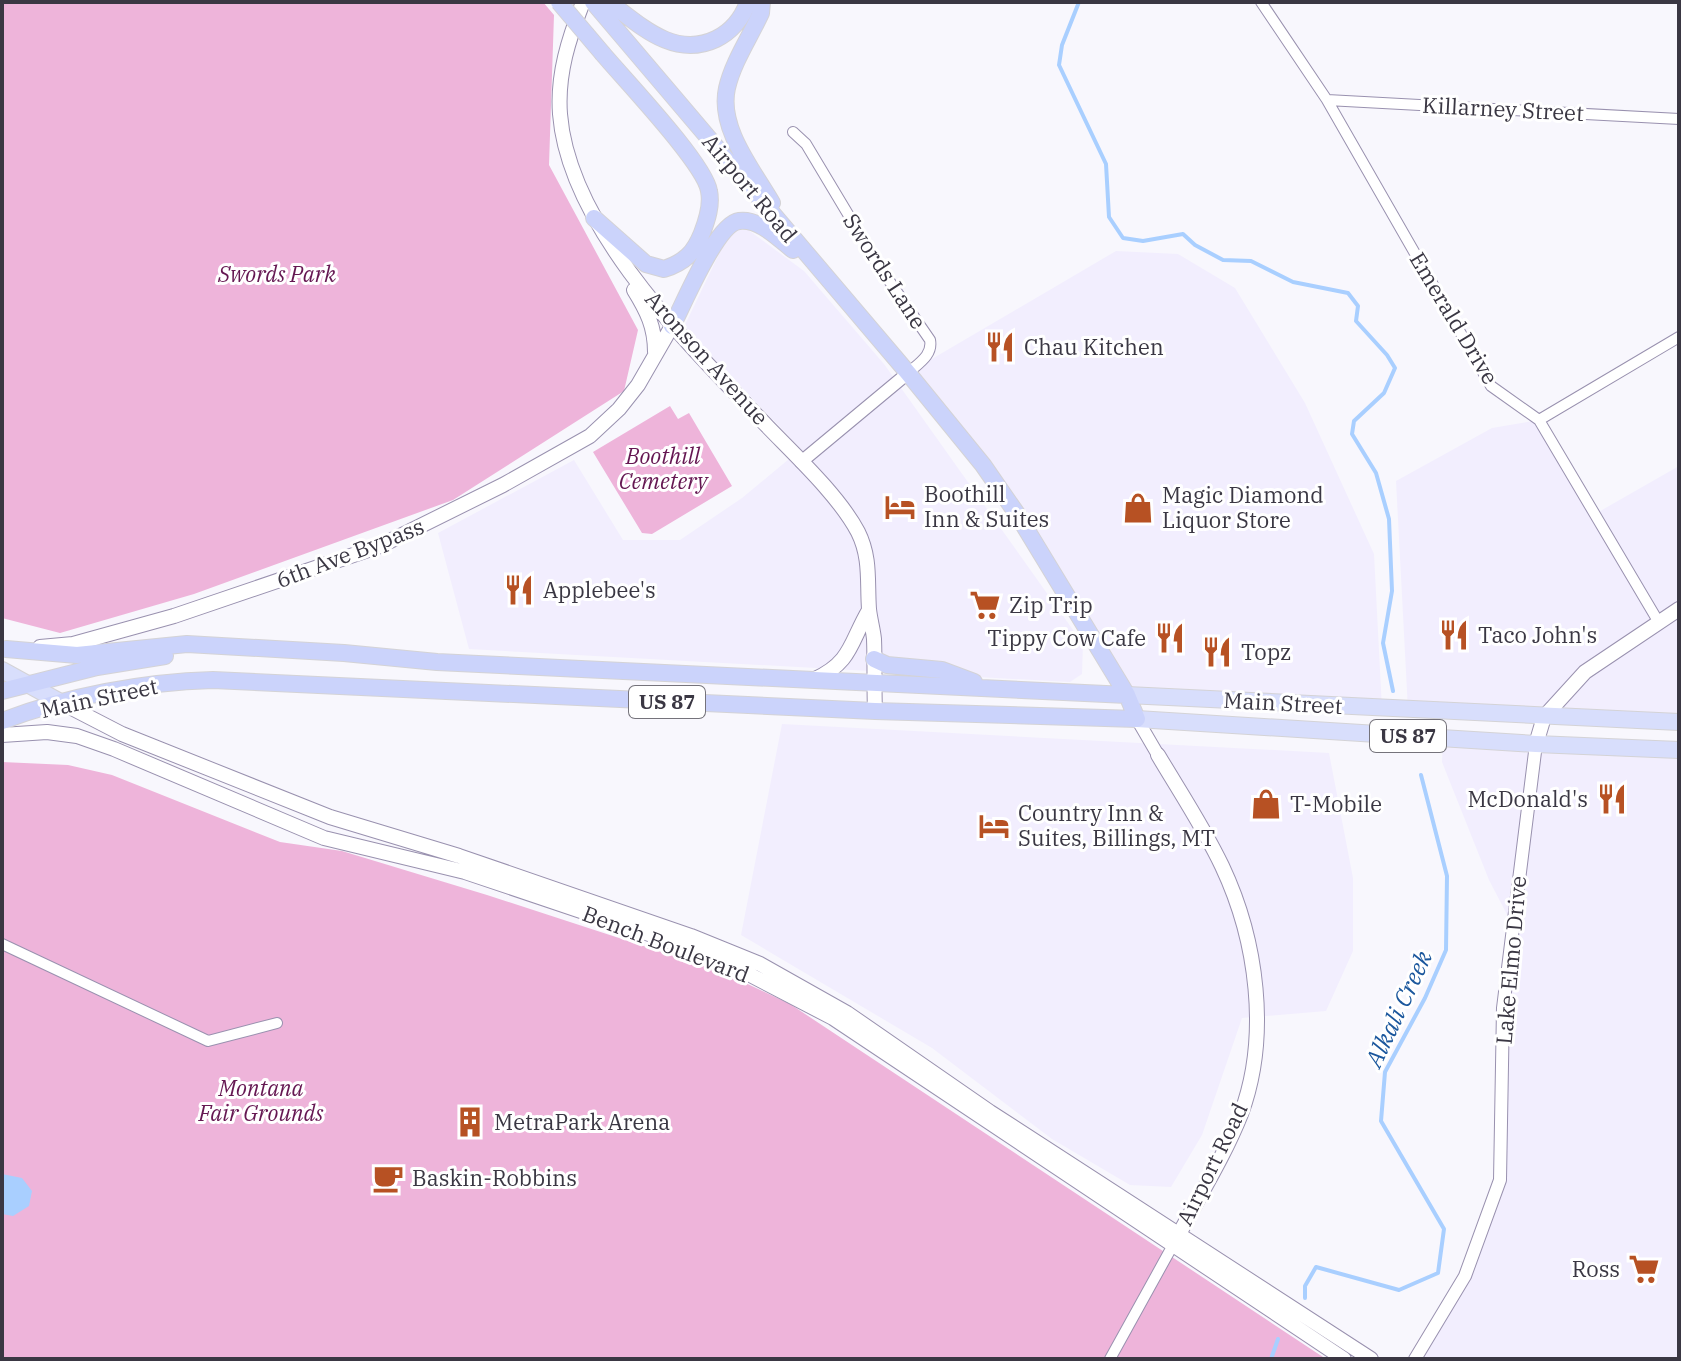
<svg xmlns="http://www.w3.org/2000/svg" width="1681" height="1361" viewBox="0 0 1681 1361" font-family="'IBM Plex Serif',serif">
<rect width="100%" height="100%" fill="#f8f7fd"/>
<path fill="#f2eefe" d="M747,229L804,271L884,364L1083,644L1082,674L1070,682L469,649L438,533L574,460L623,540H680L742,498L801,449L684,327L730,231Z
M1116,251L1178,254L1235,288L1305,403L1374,554L1382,709L1127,695L1012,507L908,373Z
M1539,420L1595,514L1679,466V722L1408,710L1396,481L1492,428Z
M782,724L1329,753L1353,878V951L1326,1011L1242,1018L1202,1135L1171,1187L1130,1185L1052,1139L932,1048L741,935Z
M1443,738L1679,750V1359H1415L1465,1276L1500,1180L1513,926L1489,880L1442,762Z"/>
<path fill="#eeb4da" d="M2,2H543L554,15L549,165L638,330L624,391L453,500L194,594L60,633L2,618Z
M670,406L678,419L689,413L732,486L652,534L642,533L593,452Z
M2,762L68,765L112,775L280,842L342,851L487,895L720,971L790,1004L1326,1359H2Z"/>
<path fill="#a9cfff" d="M2,1174L22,1178L32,1191L29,1206L13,1216L2,1214Z"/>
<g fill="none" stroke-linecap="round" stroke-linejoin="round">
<path stroke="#a9cfff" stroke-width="4" d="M1079,2L1062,45L1059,65L1106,164L1109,217L1123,238L1143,241L1183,234L1195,245L1223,260L1251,261L1293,282L1348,293L1358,306L1356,321L1387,355L1395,368L1384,393L1354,421L1352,434L1376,473L1389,519L1392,591L1383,643L1393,691
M1305,1298V1286L1316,1267L1399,1290L1438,1273L1444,1229L1381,1121L1385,1072L1425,998L1446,950L1447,876L1421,775
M1271,1359L1278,1339"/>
<g stroke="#9991af" stroke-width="12">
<path id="minor" d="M1261,2L1327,100L1491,386L1539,420L1658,621
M1327,100L1679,119
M793,132L806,144L879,266L930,340C933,355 919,363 908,373
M1539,420L1679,337
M2,944L208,1041L277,1023
M1110,1359L1173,1245"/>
</g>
<g stroke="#9991af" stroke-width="14">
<path id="tertiary" d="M801,462L908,373
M1137,719L1158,755
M1415,1359L1465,1276L1500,1180L1503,1008L1536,744"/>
</g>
<g stroke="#9991af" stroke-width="16">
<path id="secondary" d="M583,2C569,38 557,74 560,114C569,229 691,347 767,426C796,456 839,496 858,532C871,558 867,582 869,609C870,619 873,629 874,639C875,663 874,687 875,711
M634,290C647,311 655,327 655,352
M40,647L73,644L174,616L380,546L503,485L590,436L619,409L638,385L672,326
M815,679C852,662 850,642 869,610
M62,703L122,734L330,817L459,856L691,936L760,964L847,1013L990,1112L1371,1359
M2,735L47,732L77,736L114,749L324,838L465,872L664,939L737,968L833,1018L1344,1359
M1536,744L1544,717L1585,672L1679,609
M1158,755C1180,792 1204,828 1222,866C1257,940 1270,1036 1241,1114C1224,1157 1198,1198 1177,1238"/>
</g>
<g stroke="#d4d3d6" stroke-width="18">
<path id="primary" d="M2,670L62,703
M1127,695L1679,722
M1137,719L1536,744L1679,750"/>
</g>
<g stroke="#d4d3d6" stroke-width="18">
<path id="trunk" d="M609,2C640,25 674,59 716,39C732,31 742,19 748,2
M762,2L761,13C750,37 733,62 727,88C718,128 753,170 772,203
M594,218L646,264L664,269C685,262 694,253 702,233C707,220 712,205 709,191C705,164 624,79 603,54
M672,326C684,304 716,224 739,221C759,218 779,239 793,250
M6,649L77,655L187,644L344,653L437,662L1127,695
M874,659L887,665L942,670L974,682
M2,691L97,667L165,656
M2,721C68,696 143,682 213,680L875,711L1137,719L1127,695L1017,514L983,465L908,373L593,2"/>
</g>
<use href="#minor" stroke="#fff" stroke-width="10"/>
<use href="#tertiary" stroke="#fff" stroke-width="12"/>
<use href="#secondary" stroke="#fff" stroke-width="14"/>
<use href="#primary" stroke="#d8defc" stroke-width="16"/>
<use href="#trunk" stroke="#cbd3fb" stroke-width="16"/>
<g stroke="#d4d3d6" stroke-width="18" stroke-linecap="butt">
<path id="trunk-bridge" d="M559,2L603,54"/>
</g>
<use href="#trunk-bridge" stroke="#cbd3fb" stroke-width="16"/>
</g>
<defs>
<g id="restaurant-bare" transform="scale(2.4)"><path d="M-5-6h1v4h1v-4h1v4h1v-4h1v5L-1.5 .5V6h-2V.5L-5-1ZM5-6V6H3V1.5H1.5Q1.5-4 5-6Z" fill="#b75123" stroke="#fff" stroke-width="2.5" paint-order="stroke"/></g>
<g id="hotel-bare" transform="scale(2.4)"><path d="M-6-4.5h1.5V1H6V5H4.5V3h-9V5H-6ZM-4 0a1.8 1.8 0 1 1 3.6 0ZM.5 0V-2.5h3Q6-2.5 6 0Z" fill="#b75123" stroke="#fff" stroke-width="2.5" paint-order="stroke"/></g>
<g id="shop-bare" transform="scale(2.4)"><path d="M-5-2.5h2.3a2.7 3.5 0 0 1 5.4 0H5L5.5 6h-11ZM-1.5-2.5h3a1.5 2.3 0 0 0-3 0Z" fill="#b75123" stroke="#fff" stroke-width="2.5" paint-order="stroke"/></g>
<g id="supermarket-bare" transform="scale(2.4)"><path d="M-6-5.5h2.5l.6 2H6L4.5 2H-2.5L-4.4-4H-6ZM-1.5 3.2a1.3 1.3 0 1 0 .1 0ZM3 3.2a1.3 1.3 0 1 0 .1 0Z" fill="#b75123" stroke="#fff" stroke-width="2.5" paint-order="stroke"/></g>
<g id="building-bare" transform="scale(2.4)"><path d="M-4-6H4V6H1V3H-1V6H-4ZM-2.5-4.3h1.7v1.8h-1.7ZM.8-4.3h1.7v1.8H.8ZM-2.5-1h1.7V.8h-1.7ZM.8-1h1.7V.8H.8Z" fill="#b75123" stroke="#fff" stroke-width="2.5" paint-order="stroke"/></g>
<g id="cafe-bare" transform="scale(2.4)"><path d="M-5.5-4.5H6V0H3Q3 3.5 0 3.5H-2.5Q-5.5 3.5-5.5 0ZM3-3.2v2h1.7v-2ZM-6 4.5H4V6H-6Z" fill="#b75123" stroke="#fff" stroke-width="2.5" paint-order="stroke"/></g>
</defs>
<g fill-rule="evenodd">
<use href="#restaurant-bare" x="1000" y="347"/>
<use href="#hotel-bare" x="900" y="507"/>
<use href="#shop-bare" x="1138" y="508"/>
<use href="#restaurant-bare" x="519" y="590"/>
<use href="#supermarket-bare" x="985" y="605"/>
<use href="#restaurant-bare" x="1454" y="635"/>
<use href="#restaurant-bare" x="1170" y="638"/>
<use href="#restaurant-bare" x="1217" y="652"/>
<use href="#restaurant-bare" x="1612" y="799"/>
<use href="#shop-bare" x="1266" y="804"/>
<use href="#hotel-bare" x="994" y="826"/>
<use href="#building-bare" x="470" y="1122"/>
<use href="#cafe-bare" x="388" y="1178"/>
<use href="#supermarket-bare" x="1644" y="1269"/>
</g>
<g text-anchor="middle" stroke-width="6" stroke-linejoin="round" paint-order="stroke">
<g fill="#fff" stroke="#75737b" stroke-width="2">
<rect x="629" y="686" width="76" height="32" rx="6"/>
<rect x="1370" y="720" width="76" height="32" rx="6"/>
</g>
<g font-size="20" font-weight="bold" fill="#3a3743">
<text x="667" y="709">US 87</text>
<text x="1408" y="743">US 87</text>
</g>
<g font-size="22" fill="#3a3743" stroke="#fff">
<text transform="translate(1503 109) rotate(3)" y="8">Killarney Street</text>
<text transform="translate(750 188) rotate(50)" y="8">Airport Road</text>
<text transform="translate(885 271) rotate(57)" y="8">Swords Lane</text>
<text transform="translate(1454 318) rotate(59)" y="8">Emerald Drive</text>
<text transform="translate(707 358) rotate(48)" y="8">Aronson Avenue</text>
<text transform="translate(350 553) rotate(-21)" y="8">6th Ave Bypass</text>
<text transform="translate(99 698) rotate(-12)" y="8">Main Street</text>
<text transform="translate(1283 703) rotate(3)" y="8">Main Street</text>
<text transform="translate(666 944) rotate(21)" y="8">Bench Boulevard</text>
<text transform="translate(1511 960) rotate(-85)" y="8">Lake Elmo Drive</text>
<text transform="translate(1212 1164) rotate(-64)" y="8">Airport Road</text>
</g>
<g font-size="22" font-style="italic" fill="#651752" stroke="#fff">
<text x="277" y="282">Swords Park</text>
<text x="663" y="464">Boothill<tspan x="663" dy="25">Cemetery</tspan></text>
<text x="261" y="1096">Montana<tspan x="261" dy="25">Fair Grounds</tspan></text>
</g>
<g font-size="22" fill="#3a3743" stroke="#fff" text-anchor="start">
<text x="1024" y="355">Chau Kitchen</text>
<text x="924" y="502">Boothill<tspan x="924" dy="25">Inn &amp; Suites</tspan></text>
<text x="1162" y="503">Magic Diamond<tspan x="1162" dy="25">Liquor Store</tspan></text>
<text x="543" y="598">Applebee's</text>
<text x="1009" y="613">Zip Trip</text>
<text x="1478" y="643">Taco John's</text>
<text x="1146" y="646" text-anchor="end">Tippy Cow Cafe</text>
<text x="1241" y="660">Topz</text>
<text x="1588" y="807" text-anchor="end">McDonald's</text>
<text x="1290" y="812">T-Mobile</text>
<text x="1018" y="821">Country Inn &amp;<tspan x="1018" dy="25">Suites, Billings, MT</tspan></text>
<text x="494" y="1130">MetraPark Arena</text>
<text x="412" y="1186">Baskin-Robbins</text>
<text x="1620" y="1277" text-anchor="end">Ross</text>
</g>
<g font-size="24" font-style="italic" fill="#1b579d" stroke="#fff">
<text transform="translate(1399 1009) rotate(-65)" y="8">Alkali Creek</text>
</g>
</g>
<rect width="1681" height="1361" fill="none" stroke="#3a3743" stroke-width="8"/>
</svg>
